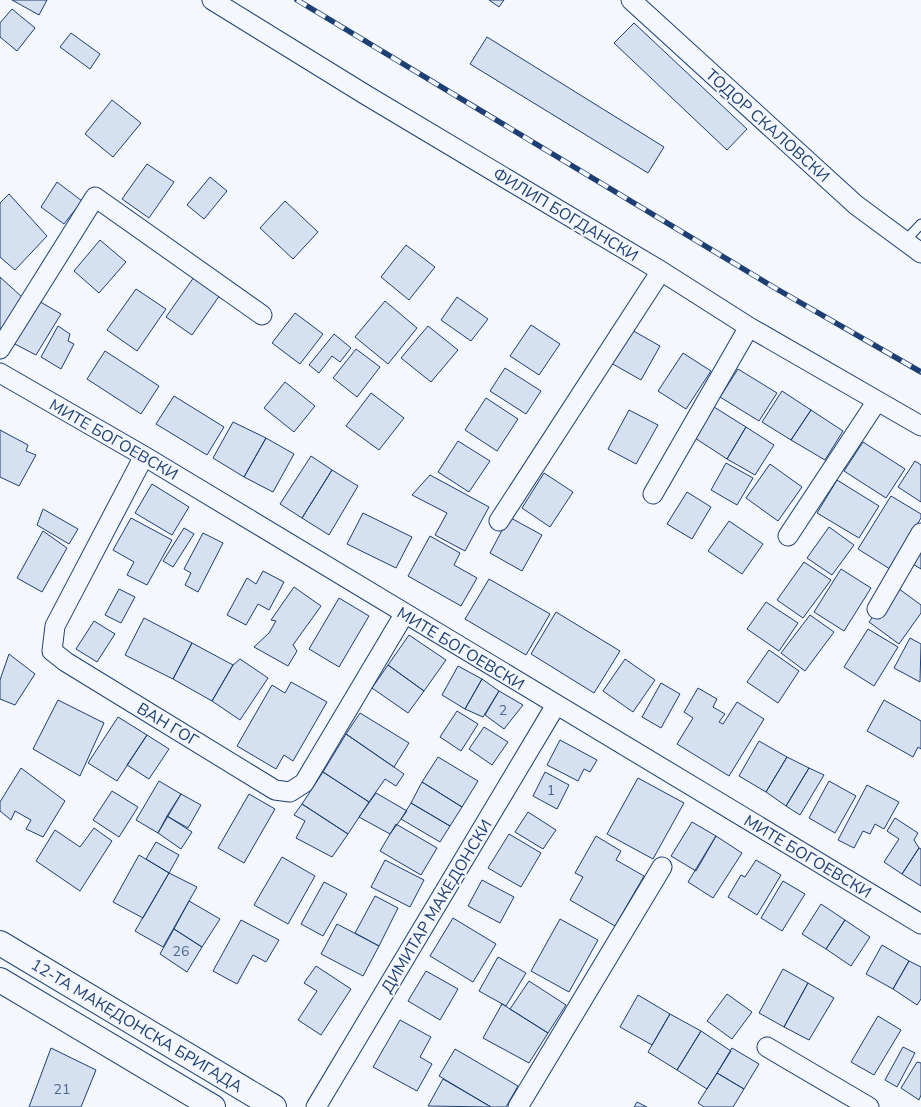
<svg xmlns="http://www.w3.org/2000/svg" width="921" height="1107" viewBox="0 0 921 1107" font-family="'Nunito Sans',sans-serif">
<rect width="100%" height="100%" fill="#f4f7fb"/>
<path fill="#d5e0f0" stroke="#1d3f73" d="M12,0H47L39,15Z
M489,0H504L499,7Z
M12,9L35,28L17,51L0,37V23Z
M634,23L747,129L727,150L614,43Z
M71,33L100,54L90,69L60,47Z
M487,37L664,147L648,173L470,64Z
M112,100L141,123L113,157L85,134Z
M147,164L174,182L149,218L122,199Z
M210,177L227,191L204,219L187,205Z
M57,182L82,201L64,224L41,207Z
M9,194L47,236L15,270L0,257V203Z
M285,201L318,232L293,259L260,228Z
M100,240L126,262L99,293L74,271Z
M406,245L435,267L409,300L381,277Z
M0,277L23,298L0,332Z
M194,277L220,295L192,335L166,317Z
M136,289L166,309L137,351L107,330Z
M457,297L488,319L471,341L441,320Z
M37,300L61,314L36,355L11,342Z
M385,301L417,328L388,364L355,337Z
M295,313L323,334L300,364L272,343Z
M531,325L560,344L539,375L510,356Z
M58,326L70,334L68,341L74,344L61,369L41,357Z
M428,326L458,350L431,382L401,358Z
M630,329L660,346L641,380L611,363Z
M334,334L351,348L340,362L332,356L319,373L309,365Z
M356,349L380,367L357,397L333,378Z
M105,351L159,386L141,414L87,379Z
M683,353L711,371L686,409L658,391Z
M505,368L541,391L526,414L490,391Z
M738,369L777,393L759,421L720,397Z
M285,382L315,406L294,432L264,408Z
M782,391L811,410L791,440L762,422Z
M371,393L404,418L379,450L346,426Z
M174,396L224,427L207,455L156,424Z
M486,398L518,419L497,451L465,430Z
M714,407L746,427L727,459L695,438Z
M629,410L658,425L636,464L608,449Z
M811,410L843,431L825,460L791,440Z
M233,422L266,438L244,477L213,458Z
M746,427L774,445L755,475L727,459Z
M0,430L28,445L26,451L36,455L19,486L0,477Z
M266,438L294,454L273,492L244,477Z
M458,441L490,461L469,492L438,472Z
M863,442L905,469L886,498L844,471Z
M311,456L332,470L302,518L280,504Z
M915,461L921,465V502L898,487Z
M726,463L753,478L737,505L711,490Z
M770,464L802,487L778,521L746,498Z
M332,470L358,486L329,535L302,518Z
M544,473L573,492L550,527L522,508Z
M430,475L489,507L465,551L435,535L447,513L412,495Z
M837,480L879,506L859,538L817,513Z
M152,484L189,507L172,535L135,513Z
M687,492L711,507L692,539L667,524Z
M891,496L921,514V518L890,569L858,549Z
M43,509L78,529L69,544L37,525Z
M363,513L412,537L396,568L347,544Z
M509,517L542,535L522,571L490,553Z
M131,518L172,540L147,585L127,575L134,562L113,550Z
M729,521L763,544L742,574L708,551Z
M829,527L854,545L832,575L807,558Z
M184,528L194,534L173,567L163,561Z
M43,531L67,548L42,592L17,578Z
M203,533L223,543L198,592L185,585L191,573L184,569Z
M430,536L460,553L454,565L477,578L461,606L408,576Z
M921,544V569L910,562Z
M804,562L831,580L803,618L777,600Z
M841,569L871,588L844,631L814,612Z
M263,571L284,582L269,610L258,604L246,625L227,615L247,578L256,584Z
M489,579L550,614L526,655L465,619Z
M895,586L921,605V613L899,644L869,622Z
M294,587L321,606L293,645L297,651L288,666L254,647L269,633L276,621L271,620Z
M119,589L135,597L121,623L105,615Z
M339,598L369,616L339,667L309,649Z
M766,602L798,623L779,651L747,629Z
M556,612L620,651L594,693L531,654Z
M810,615L834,632L805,671L781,653Z
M144,618L192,643L173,679L125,655Z
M94,621L115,634L97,662L76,649Z
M868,629L898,647L874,686L844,667Z
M409,635L446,660L424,691L388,665Z
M910,638L921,644L920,682L894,668Z
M192,643L233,665L212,701L173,679Z
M769,650L799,671L778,703L747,682Z
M9,654L35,674L15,705L0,699V680Z
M240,659L268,678L240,720L212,701L233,665Z
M625,659L655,680L633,712L603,691Z
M388,665L424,691L408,713L372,688Z
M458,666L482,679L465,709L442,695Z
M482,679L499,691L483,717L465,709Z
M291,682L327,702L293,761L284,755L276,769L237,746L272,685L285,693Z
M661,683L680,694L661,728L642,717Z
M698,688L717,699L713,707L725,714L719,722L723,724L737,702L764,719L729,776L677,744L693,718L684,712Z
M499,691L523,705L504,729L485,715Z
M58,700L104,723L80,776L33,749Z
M884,700L921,721V749L918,747L913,757L867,731Z
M457,711L478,724L461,751L440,737Z
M360,713L409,743L394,767L346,734Z
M118,717L147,735L117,781L88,763Z
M484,727L508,742L492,765L469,749Z
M346,734L404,774L396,786L385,779L369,802L323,772Z
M147,735L169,749L149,779L127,765Z
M560,740L597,760L590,772L584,769L578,781L547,765Z
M759,741L787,757L766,792L739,776Z
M438,757L478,781L462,807L422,782Z
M787,757L809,768L786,806L766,792Z
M21,768L65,801L43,837L26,829L31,820L15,811L11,820L0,811V802Z
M809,768L824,775L800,815L786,806Z
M323,772L369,802L348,834L302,804Z
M545,772L569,785L557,809L533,796Z
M638,778L684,803L653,859L607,834Z
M159,781L181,794L158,833L136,820Z
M829,781L856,796L835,833L809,818Z
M422,782L462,807L450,826L411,803Z
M867,785L899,802L884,829L875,824L870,834L863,831L854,848L838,840Z
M112,791L138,807L119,837L93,820Z
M376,793L407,811L390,834L359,817Z
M181,794L201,805L188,828L167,816Z
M249,794L275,809L244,863L218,848Z
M411,803L450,826L440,842L401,819Z
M302,804L348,834L332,857L296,838L305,821L294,815Z
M528,812L556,830L543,849L515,832Z
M167,816L192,832L181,849L158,833Z
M895,818L918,833L914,840L919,848L902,874L884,862L899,839L887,831Z
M692,822L716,836L696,871L671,856Z
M396,824L437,848L421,875L380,851Z
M94,828L112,841L80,891L36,861L55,830L80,847Z
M509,834L541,853L521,887L488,868Z
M596,836L621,851L616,860L644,876L615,926L570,900L583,877L575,873Z
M716,836L742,853L713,898L688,882Z
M156,842L179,855L169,873L146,859Z
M919,848L921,849V886L902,874Z
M139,855L169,873L143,918L113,902Z
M282,857L315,876L288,924L254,905Z
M385,860L424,880L410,907L371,887Z
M756,860L781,875L757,915L728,897L741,875L745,877Z
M169,873L197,887L163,947L135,931Z
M482,880L514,897L500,923L468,906Z
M783,881L805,894L782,931L761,918Z
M324,882L347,894L323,936L301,924Z
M375,896L398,908L379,946L355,933Z
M189,901L220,919L202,947L174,929Z
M821,904L845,920L826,949L802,934Z
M453,918L496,944L473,982L430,956Z
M560,919L598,940L569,992L531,971Z
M241,920L279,940L266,962L253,955L237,984L213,971Z
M845,920L870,937L851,966L826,949Z
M337,924L379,946L363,976L321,954Z
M174,929L202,947L187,972L160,954Z
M882,945L909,961L893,989L866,974Z
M498,957L526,973L506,1006L479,991Z
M909,961L921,967V999L917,1005L893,989Z
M316,966L351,989L321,1035L298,1020L317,991L304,983Z
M783,969L808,983L784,1027L759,1013Z
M426,971L458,989L440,1020L408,1001Z
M529,981L566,1005L548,1033L510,1009Z
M808,983L834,998L809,1040L784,1027Z
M727,994L752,1012L732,1039L707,1021Z
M638,995L670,1014L652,1045L620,1027Z
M502,1004L548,1033L529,1063L483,1038Z
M670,1014L701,1031L677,1070L648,1052Z
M878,1016L901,1030L874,1075L851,1062Z
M400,1020L431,1037L420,1057L432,1064L417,1091L373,1067Z
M701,1031L731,1051L707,1089L677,1070Z
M903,1047L915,1053L897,1087L885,1080Z
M51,1048L96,1070L81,1107H29Z
M732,1048L759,1064L744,1089L717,1073Z
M455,1049L518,1086L506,1107H491L439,1076Z
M917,1062L921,1063V1095L919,1100L901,1088Z
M717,1073L744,1089L733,1107H704L698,1103Z
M443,1079L491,1107L428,1106Z
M637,1102L647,1107H634Z"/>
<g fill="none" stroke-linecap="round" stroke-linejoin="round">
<g stroke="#1d3f73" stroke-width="11">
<path id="service" d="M905,241L921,224"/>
</g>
<g stroke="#1d3f73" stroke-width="21">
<path id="minor" d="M212,0L366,95L661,271L749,327L921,426
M631,0L856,205L921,253
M0,349L95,197L262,315
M0,373L144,456L921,924
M144,456L55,626L52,651L66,662L275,790L290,792L304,783L405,613
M653,494L749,327
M499,521L661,271
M788,536L877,401
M877,609L921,533
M767,1047L869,1107
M316,1107L556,705
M518,1107L662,867"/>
</g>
<g stroke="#1d3f73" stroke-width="26">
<path id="tertiary" d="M0,943L274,1107
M0,980L213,1107"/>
</g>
<use href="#service" stroke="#f4f7fb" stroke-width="9"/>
<use href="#minor" stroke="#f4f7fb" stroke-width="19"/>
<use href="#tertiary" stroke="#f4f7fb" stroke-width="24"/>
<g stroke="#1d3f73" stroke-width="5.5">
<path id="rail" d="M297,0L775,288L921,372"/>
</g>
<use href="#rail" stroke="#f4f7fb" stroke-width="4" stroke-dasharray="11" stroke-linecap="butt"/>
</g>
<g text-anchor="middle" stroke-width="4" stroke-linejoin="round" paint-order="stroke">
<g font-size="14" fill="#4b6792">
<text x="503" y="715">2</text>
<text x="551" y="795">1</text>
<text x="181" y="956">26</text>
<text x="62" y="1094">21</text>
</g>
<g font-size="16" fill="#1d3f73" stroke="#f4f7fb">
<text transform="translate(768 125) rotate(42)" y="6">ТОДОР СКАЛОВСКИ</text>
<text transform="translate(566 214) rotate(31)" y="6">ФИЛИП БОГДАНСКИ</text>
<text transform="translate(114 439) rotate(30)" y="6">МИТЕ БОГОЕВСКИ</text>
<text transform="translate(461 648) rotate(31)" y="6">МИТЕ БОГОЕВСКИ</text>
<text transform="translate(168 724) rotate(31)" y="6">ВАН ГОГ</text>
<text transform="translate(808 856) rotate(31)" y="6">МИТЕ БОГОЕВСКИ</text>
<text transform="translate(436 906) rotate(-59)" y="6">ДИМИТАР МАКЕДОНСКИ</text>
<text transform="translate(137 1025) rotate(31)" y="6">12-ТА МАКЕДОНСКА БРИГАДА</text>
</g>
</g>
</svg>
